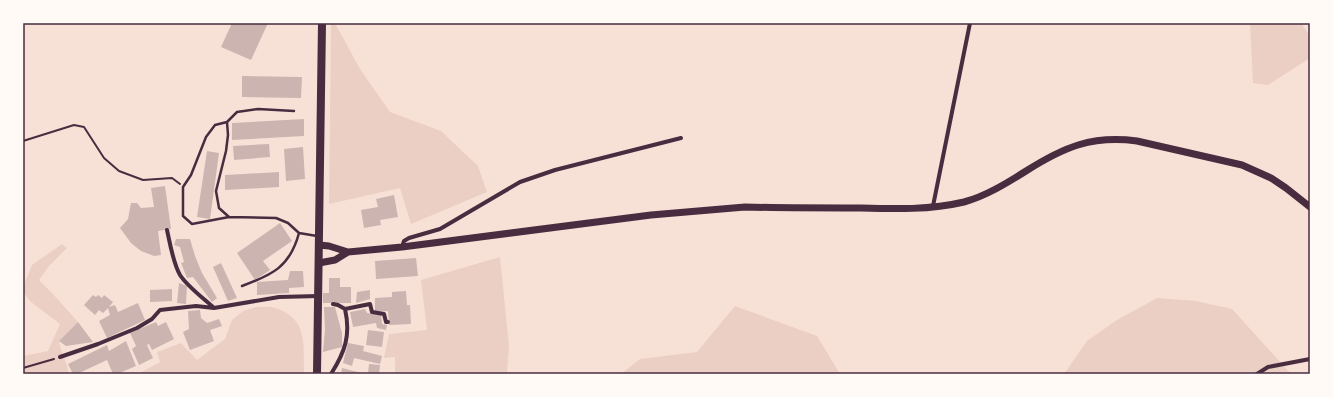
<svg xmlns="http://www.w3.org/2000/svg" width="1333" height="397" viewBox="0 0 1333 397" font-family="'Open Sans',sans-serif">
<rect width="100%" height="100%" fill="#f7e1d7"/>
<path fill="#ebcfc5" d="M331,23H335L360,69L390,112L441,131L478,166L487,192L411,224L400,188L329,204Z
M1250,23H1301L1310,36V58L1268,85L1253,83Z
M62,244L67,248L49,266L39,280L52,293L78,322L59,341C61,353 67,362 69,374H23V356L48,351L60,324L31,302L23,292V287L32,265Z
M500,257L509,346L507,374H395V357L384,358L389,334L427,330L421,280Z
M1157,298L1196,301L1232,309L1291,374H1064L1087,341L1117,320Z
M735,306L817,336L840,374H621L640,359L697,352Z
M256,307C262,307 270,306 275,308C309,319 303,345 304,374H138L160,362L157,352L181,343L197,360L225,339L232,320L243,311Z"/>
<path fill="#ccb4b1" d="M232,23H268L251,60L221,47Z
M242,76L302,77L301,98L242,97Z
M304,119V136L232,140V123Z
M269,144L270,157L234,160L233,146Z
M303,147L305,179L286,181L284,149Z
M207,151L219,153L210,219L197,217Z
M279,172V187L225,190V175Z
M165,186L171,229L158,231L161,255L154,256L141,251L131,243L120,228L128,219L131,203H137L141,208L154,207L151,188Z
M394,195L398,217L380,220L381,225L364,228L361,210L378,207L376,199Z
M280,223L292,241L263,261L270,270L255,280L237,253Z
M176,239H190L195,256L202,273L217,298L212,302L193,277L187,278L181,263L184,262L180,247L174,245Z
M416,258L418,276L376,279L375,261Z
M221,263L237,298L228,301L213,267Z
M290,271H303L304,287L289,288V293L257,295V282L288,280Z
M329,278H340V287H351V303H323V293H329Z
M179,283L187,286L186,304L177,303Z
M172,289V301L150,302V290Z
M370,290V299L356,303L357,292Z
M406,291L407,305H410L411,324L389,325L388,311L375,312V298L392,297V292Z
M93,295L96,297L98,295L102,298L104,295L113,302L109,307L115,305L118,312L138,303L145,320L107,338L99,321L110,315L108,308L103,313L99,310L95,315L84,305Z
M324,307H335L342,333V347L323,352L325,329Z
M365,309L367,313L381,314L382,324L387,325L386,330L377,328L376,323L353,327L350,312Z
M200,310L201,318L207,323L219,319L222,326L210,330L214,341L190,350L183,332L189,329L188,311Z
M78,322L93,342L66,346L59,341Z
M156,322L158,326L166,322L174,339L152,350L149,344L147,345L153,358L139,365L132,349L136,346L130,333Z
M368,330L384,332L382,347L366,345Z
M126,341L136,366L117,374H113L107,360L77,374H73L68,364L107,345L109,351Z
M348,343L364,346L363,351L382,356L380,364L354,358L352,366L343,363Z
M369,364L380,365L379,374H368Z
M342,368L362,373V374H341Z"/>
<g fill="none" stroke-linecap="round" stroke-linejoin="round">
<path stroke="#4a2c40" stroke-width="2" d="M23,141L74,125L84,127L104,158L119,171L143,180L172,178L180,184
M23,368L54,359"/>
<path stroke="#4a2c40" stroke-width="2.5" d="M294,111L258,109L237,112L227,122L228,135L226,151L216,191L219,208L229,217L276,218L288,223L299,233L317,236
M227,122L215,125L206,137L191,175L183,187V216L192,224L229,217
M242,286C272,275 290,267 299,233"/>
<path stroke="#4a2c40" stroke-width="4" d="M933,206L970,23
M167,230C170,243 173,263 180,275C187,286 203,298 213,307
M402,247L404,241L409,238L440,229L520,182L555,170L681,138
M345,309L370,304L372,312L384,314L386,322H388
M60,357L98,344L137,328L152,319L160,310L196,306L214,308L279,297L319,296
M331,374C345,352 351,335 345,309L338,305L333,304
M1257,374L1268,367L1310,359"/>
<path stroke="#4a2c40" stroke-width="7" d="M319,245L329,246L348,252
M319,263L335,260L348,252L402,247L651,215L745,207C784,208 822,208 861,208C895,209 930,210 964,202C986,196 1007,183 1026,171C1064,147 1092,135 1137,141L1242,165L1271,178L1286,188L1310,207"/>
<path stroke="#4a2c40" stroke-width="8" d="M317,374L322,23"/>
</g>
<rect width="1333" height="397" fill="none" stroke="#fffaf5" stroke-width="48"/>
<rect x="24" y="24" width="1285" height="349" fill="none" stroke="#4a2c40" stroke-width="1.5"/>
</svg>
